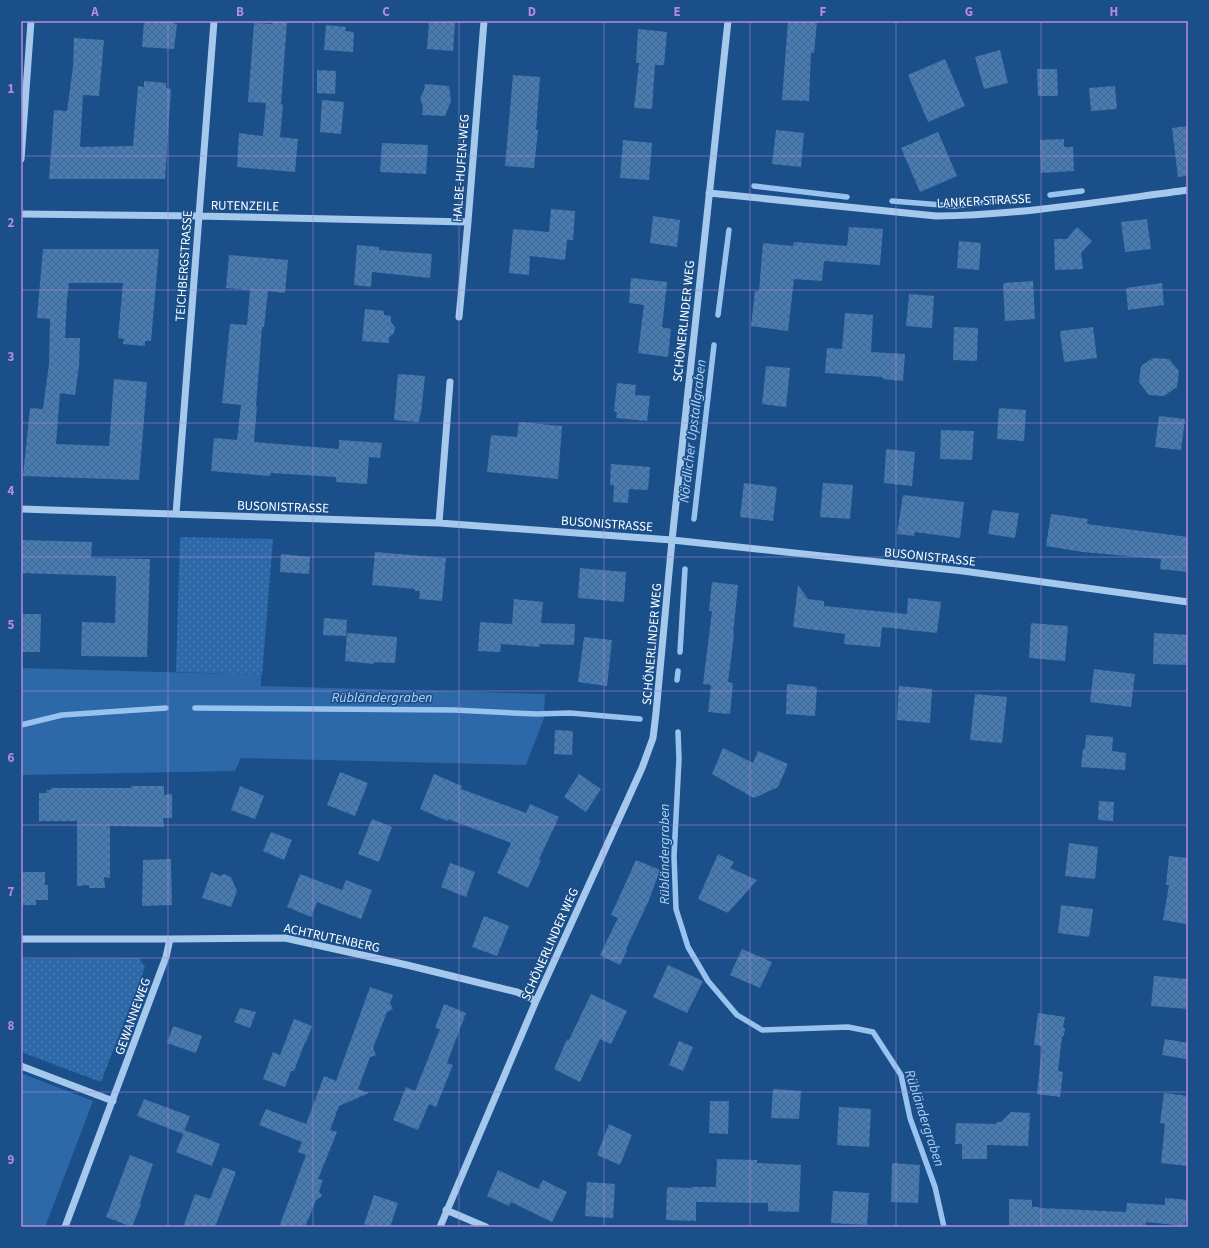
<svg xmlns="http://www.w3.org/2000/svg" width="1209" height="1248" viewBox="0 0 1209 1248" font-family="'Source Sans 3',sans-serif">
<defs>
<pattern id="grass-dots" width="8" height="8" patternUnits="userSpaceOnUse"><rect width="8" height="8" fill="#2d69a8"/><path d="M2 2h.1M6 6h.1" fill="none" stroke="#4c80b5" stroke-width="1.8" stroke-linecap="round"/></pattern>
<pattern id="building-cross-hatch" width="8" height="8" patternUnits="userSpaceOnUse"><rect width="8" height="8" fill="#477bb4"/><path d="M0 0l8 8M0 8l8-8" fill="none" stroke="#496685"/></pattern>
</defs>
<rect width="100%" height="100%" fill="#1a4f8a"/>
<path fill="url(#grass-dots)" d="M180,537L273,539L262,675L176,672Z
M139,958L145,967L101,1082L21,1052V959Z"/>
<path fill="#2d69a8" d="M21,668L261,675V686L545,694L544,718L526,765L241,758L235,771L21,775Z
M23,1074L93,1101L45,1227H21V1075Z"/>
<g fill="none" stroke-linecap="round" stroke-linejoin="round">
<path stroke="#98c3ef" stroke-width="5.5" d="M754,186L847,197
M1050,195L1082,191
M892,201L954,206L1023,198
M718,315L729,230
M694,519L714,345
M680,652L685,569
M677,680L678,671
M195,708L454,710L536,714L570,713L640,719
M21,725L62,715L166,708
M678,732L679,759L674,856L676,909L688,947L708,981L737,1015L762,1030L848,1027L873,1032L901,1075L910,1118L935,1187L944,1227"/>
</g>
<path fill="url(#building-cross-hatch)" d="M144,21H173L172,23L177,24L174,49L142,47Z
M272,21H287L281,104L283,105L280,137L298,139L295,172L237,167L239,133L263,136L266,103L248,102L254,23L272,24Z
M429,21H449V22L455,23L453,51L427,49Z
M788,21H817L814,53H811L809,101L782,100Z
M326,25L346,27L345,31L354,32L353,52L324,50Z
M638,29L667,32L664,65H655L652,109L634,108L639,63H636Z
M74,38L104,40L99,96L83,95L80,147L133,146L138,86L144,87V81L166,83V88L171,89L165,179H49L54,110L67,111L73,67Z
M1000,50L1008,83L984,89L975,57Z
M945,59L965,106L928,122L908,75Z
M1037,69H1057L1058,96H1038Z
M317,70L336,71L335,94L317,93Z
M513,75L540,77L536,130H538L534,168L505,166Z
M425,84L449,86L451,101L445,116L422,115L423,107L420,99L424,90Z
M1115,86L1117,109L1091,111L1089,88Z
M322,100L344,102L341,134L320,132Z
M1188,126V176L1178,177L1172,128Z
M776,130L804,133L801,167L772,164Z
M938,132L957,176L920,192L901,148Z
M1064,139V147H1073L1074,171L1041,173L1040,140Z
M623,140L652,143L649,180L620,178Z
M382,143L428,145L426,174L380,172Z
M551,209L575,211L573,240H567L565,260L530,256L529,275L509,273L513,229L549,232Z
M653,216L680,220L677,247L650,243Z
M1147,219L1151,249L1125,252L1121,222Z
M849,227L883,229L880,265L824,261L822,281L794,279L788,331L751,326L755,291H759L763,243L793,246L794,242L847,246Z
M1077,227L1092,241L1081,253L1083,269L1055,270L1054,239H1067Z
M959,241L981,243L979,270L957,268Z
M357,245L379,247V250L432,254L430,278L372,272L371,287L354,285Z
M43,249H159L151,341H145V346L123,344L124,339L118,338L123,283H69L67,299L65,338H80L79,366L75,395L60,393L56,444L109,446L114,379L147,382L139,480L23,476L30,408L43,409L49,364L50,319L37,318Z
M229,255L288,260L285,293L268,291L264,327H262L256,406H257L254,442L339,449V440L382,443L380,458L369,457L367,484L336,482V477L271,473L270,476L211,471L214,438L237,440L241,405L222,403L230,324L247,325L250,290L226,288Z
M631,278L667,282L662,327L671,329L668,357L638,353L644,305L629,303Z
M1033,281L1035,319L1005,321L1003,283Z
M1162,283L1164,305L1128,310L1126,288Z
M909,294L934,296L932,328L906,326Z
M365,309L384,311V315L391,316V322L395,327L394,333L389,337V343L362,341Z
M845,313L873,315L871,352L905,354L903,381L883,379V377L825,373L827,348L842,349Z
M954,327L978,328L977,361L953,360Z
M1093,327L1097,358L1064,362L1060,331Z
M1153,358L1169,359L1179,371L1177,387L1164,396L1149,395L1139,382L1141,366Z
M766,366L790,368L786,407L762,404Z
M398,374L425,376L421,414H420L419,422L394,420Z
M617,383L636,385L635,395L650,396L647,421L616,418L617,412L614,411Z
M999,408L1026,410L1024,441L997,439Z
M1159,416L1185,419L1181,450L1155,447Z
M519,422L562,426L558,479L487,472L491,435L517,437Z
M941,430L974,431L972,460L940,459Z
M886,449L915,452L912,486L884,483Z
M611,464L650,467L648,490L629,489L628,503L613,502L614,485H610Z
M744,483L777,487L773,521L740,517Z
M823,483L853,485L850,519L820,517Z
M903,495L964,502L960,538L915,532L914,536L897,534Z
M992,510L1019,513L1015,538L988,534Z
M1051,514L1088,519L1087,524L1188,537V572L1160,569L1161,559L1083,552L1046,546Z
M21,540L92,542L91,558L150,559L147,657L81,656L82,622L115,623L116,576L21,573Z
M375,552L446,558L442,601L419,599L420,591H415V589L372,585Z
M281,554L310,557L309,574L280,572Z
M580,568L626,572L624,602L578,598Z
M712,582L738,585L733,635H734L728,682L733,683L730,714L708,712L711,685L703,684L712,611H709Z
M798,585L808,599L824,601V606L907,614L908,598L941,602L937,633L882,627L880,647L844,644L845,634L793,627Z
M514,599L543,602L541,623L575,624L574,645L540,644L539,647L501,644L500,652L478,651L480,622L512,624Z
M21,614H41L40,652H21Z
M324,618L347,620L346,636L323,635Z
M1031,623L1068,626L1065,661L1029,658Z
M347,633L397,637L395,663L374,662L373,664L345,661Z
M1154,633L1188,635V665L1153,664Z
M584,637L612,640L607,686L578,682Z
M1094,669L1135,674L1131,707L1090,702Z
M787,684L817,687L815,716L786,714Z
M899,686L932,689L930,723L897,720Z
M975,694L1007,697L1002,743L970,740Z
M555,730L573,731L572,755L554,754Z
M1086,735L1113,737L1112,751L1126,753L1125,770L1081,767L1083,749H1085Z
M723,748L753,763L758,751L788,764L778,787L754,798L712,774Z
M340,772L368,783L355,816L327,805Z
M434,774L462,786L461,789L526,813L530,804L559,817L539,859L541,860L528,888L497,873L511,843L448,819L447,821L420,809Z
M579,774L601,789L586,812L564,797Z
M131,786H164V795L172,794V818H163L164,827L110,826V878L104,877L105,888H89V885L77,886V821H39V793H47L46,790H51V788H131Z
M240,786L264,796L255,819L231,810Z
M1099,801L1114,802L1113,821L1098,820Z
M372,819L392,827L379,862L358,854Z
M271,832L292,840L284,860L263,851Z
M1069,843L1098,847L1095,879L1065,876Z
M718,854L734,862L730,868L757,880L728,913L698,899Z
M1169,856L1188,858V911L1186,924L1163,920L1169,885H1166Z
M171,859L172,905L142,906L143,860Z
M636,860L660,870L649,900L626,949L627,950L620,965L600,955L618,918L611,915Z
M450,863L475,872L466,897L441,887Z
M21,872H45V885H48V900H36V905H21Z
M211,872L220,876L224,874L231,877L237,891L231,907L202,898Z
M300,874L342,890L346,880L372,890L361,919L317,902L311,917L287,907Z
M1061,905L1093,909L1089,937L1058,933Z
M484,916L509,926L497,956L472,947Z
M742,949L772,962L760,988L730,975Z
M668,965L703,981L687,1013L653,997Z
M1154,976L1188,979V1009L1151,1006Z
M370,987L393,995L390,1003L393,1009L387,1012L373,1048L376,1055L370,1057L358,1089L369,1093L339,1106L330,1130L337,1132L318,1179L323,1180L319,1191L322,1196L316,1200L305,1227H279L306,1155L298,1152L302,1142L259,1125L266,1109L306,1124L324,1076L336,1081Z
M591,994L627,1011L611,1044L600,1039L580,1082L554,1069L567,1039L569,1040Z
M444,1004L466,1013L447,1063L453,1065L436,1107L429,1104L418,1130L393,1120L406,1087L415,1091L440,1029L435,1028Z
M240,1008L256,1012L250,1028L234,1022Z
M1038,1013L1065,1017L1063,1027L1065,1029L1064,1035L1062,1037L1058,1071L1063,1072L1060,1097L1037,1094L1042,1046L1034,1045Z
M294,1019L312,1026L306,1042H305L294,1071H291L285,1087L263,1079L273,1052L280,1055Z
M173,1026L202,1036L196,1053L167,1043Z
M1165,1039L1188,1043L1186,1059L1162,1055Z
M679,1041L693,1047L683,1071L669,1065Z
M773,1089L801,1091L799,1119L771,1118Z
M1164,1093L1188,1096V1166L1161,1163L1165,1124L1160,1123Z
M144,1099L190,1116L183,1134L137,1116Z
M710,1101H729L728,1134L709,1133Z
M839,1107L871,1109L869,1147L837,1145Z
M1011,1112L1030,1113L1028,1146L987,1145V1159H962V1144H955L956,1123L996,1124V1122H1001Z
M609,1124L632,1135L620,1165L597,1155Z
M185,1130L220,1144L212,1166L176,1152Z
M130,1155L153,1164L140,1203L141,1204L132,1227L106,1217Z
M717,1159L757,1160V1163L801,1165L799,1212L768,1211V1203L696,1202V1221L666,1220L667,1187L691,1188V1187H716Z
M892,1163L920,1165L918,1203L891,1202Z
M223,1167L236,1172L215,1227H183L195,1194L210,1199Z
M498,1170L538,1189L543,1180L567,1192L552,1222L511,1202L509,1206L487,1196Z
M587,1182L615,1184L613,1218L585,1216Z
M833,1191L869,1193L867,1225L831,1223Z
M374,1195L398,1203L390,1227H373L364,1224Z
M1165,1198L1188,1200L1185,1226L1146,1222V1227H1009V1199L1032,1200V1207H1039V1208L1126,1212L1127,1203L1165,1205Z"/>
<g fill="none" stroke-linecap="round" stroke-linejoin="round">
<path stroke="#a5c8ed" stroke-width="7" d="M21,159L31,21
M709,193L936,216C1020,215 1104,201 1188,190
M21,214L198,216L468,222
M459,317L468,222L484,21
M21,509L439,523L672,540L963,571L1188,602
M176,514L214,21
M439,523L450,382
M21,939H170L285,938L407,965L517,992L536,1001
M21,1066L113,1101
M446,1210L486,1227
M65,1227L166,957L170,939
M440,1227L536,1001L642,768L653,738L656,713L672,540L728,21"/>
</g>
<path fill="none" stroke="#b68bdc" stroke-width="1" stroke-opacity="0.55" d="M168,21V1227M313,21V1227M459,21V1227M604,21V1227M750,21V1227M896,21V1227M1041,21V1227M21,156H1188M21,290H1188M21,423H1188M21,557H1188M21,691H1188M21,825H1188M21,958H1188M21,1092H1188"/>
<g text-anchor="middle" stroke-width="3" stroke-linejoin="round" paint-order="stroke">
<g font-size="13" fill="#fff" stroke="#1a4f8a">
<text transform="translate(460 168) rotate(-86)" y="5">HALBE-HUFEN-WEG</text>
<text transform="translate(984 200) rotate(-3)" y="5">LANKER STRASSE</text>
<text transform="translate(245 205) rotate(1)" y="5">RUTENZEILE</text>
<text transform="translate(183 266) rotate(-86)" y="5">TEICHBERGSTRASSE</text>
<text transform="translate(683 321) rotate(-84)" y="5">SCHÖNERLINDER WEG</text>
<text transform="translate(283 506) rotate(2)" y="5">BUSONISTRASSE</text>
<text transform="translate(607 523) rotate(4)" y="5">BUSONISTRASSE</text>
<text transform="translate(930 556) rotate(6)" y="5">BUSONISTRASSE</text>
<text transform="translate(651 644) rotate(-85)" y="5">SCHÖNERLINDER WEG</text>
<text transform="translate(332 937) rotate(12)" y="5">ACHTRUTENBERG</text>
<text transform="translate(549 944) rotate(-66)" y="5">SCHÖNERLINDER WEG</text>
<text transform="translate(132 1016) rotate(-70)" y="5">GEWANNEWEG</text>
</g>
<g font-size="14" font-style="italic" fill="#b1d2f4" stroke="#1a4f8a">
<text transform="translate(692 431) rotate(-83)" y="5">Nördlicher Upstallgraben</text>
<text x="382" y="702">Rübländergraben</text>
<text transform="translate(664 854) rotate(-90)" y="5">Rübländergraben</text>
<text transform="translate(925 1118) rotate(72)" y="5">Rübländergraben</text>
</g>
</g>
<rect width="1209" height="1248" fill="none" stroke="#1a4f8a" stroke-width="44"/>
<rect x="22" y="22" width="1165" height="1204" fill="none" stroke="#b68bdc" stroke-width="1.5"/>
<g font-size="13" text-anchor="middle" font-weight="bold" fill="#b68bdc">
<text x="95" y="16">A</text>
<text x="240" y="16">B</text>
<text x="386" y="16">C</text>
<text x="532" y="16">D</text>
<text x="677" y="16">E</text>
<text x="823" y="16">F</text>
<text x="969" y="16">G</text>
<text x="1114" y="16">H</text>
<text x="11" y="93">1</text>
<text x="11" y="227">2</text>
<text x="11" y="361">3</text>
<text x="11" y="495">4</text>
<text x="11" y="629">5</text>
<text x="11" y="762">6</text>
<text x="11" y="896">7</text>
<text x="11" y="1030">8</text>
<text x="11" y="1164">9</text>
</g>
</svg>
